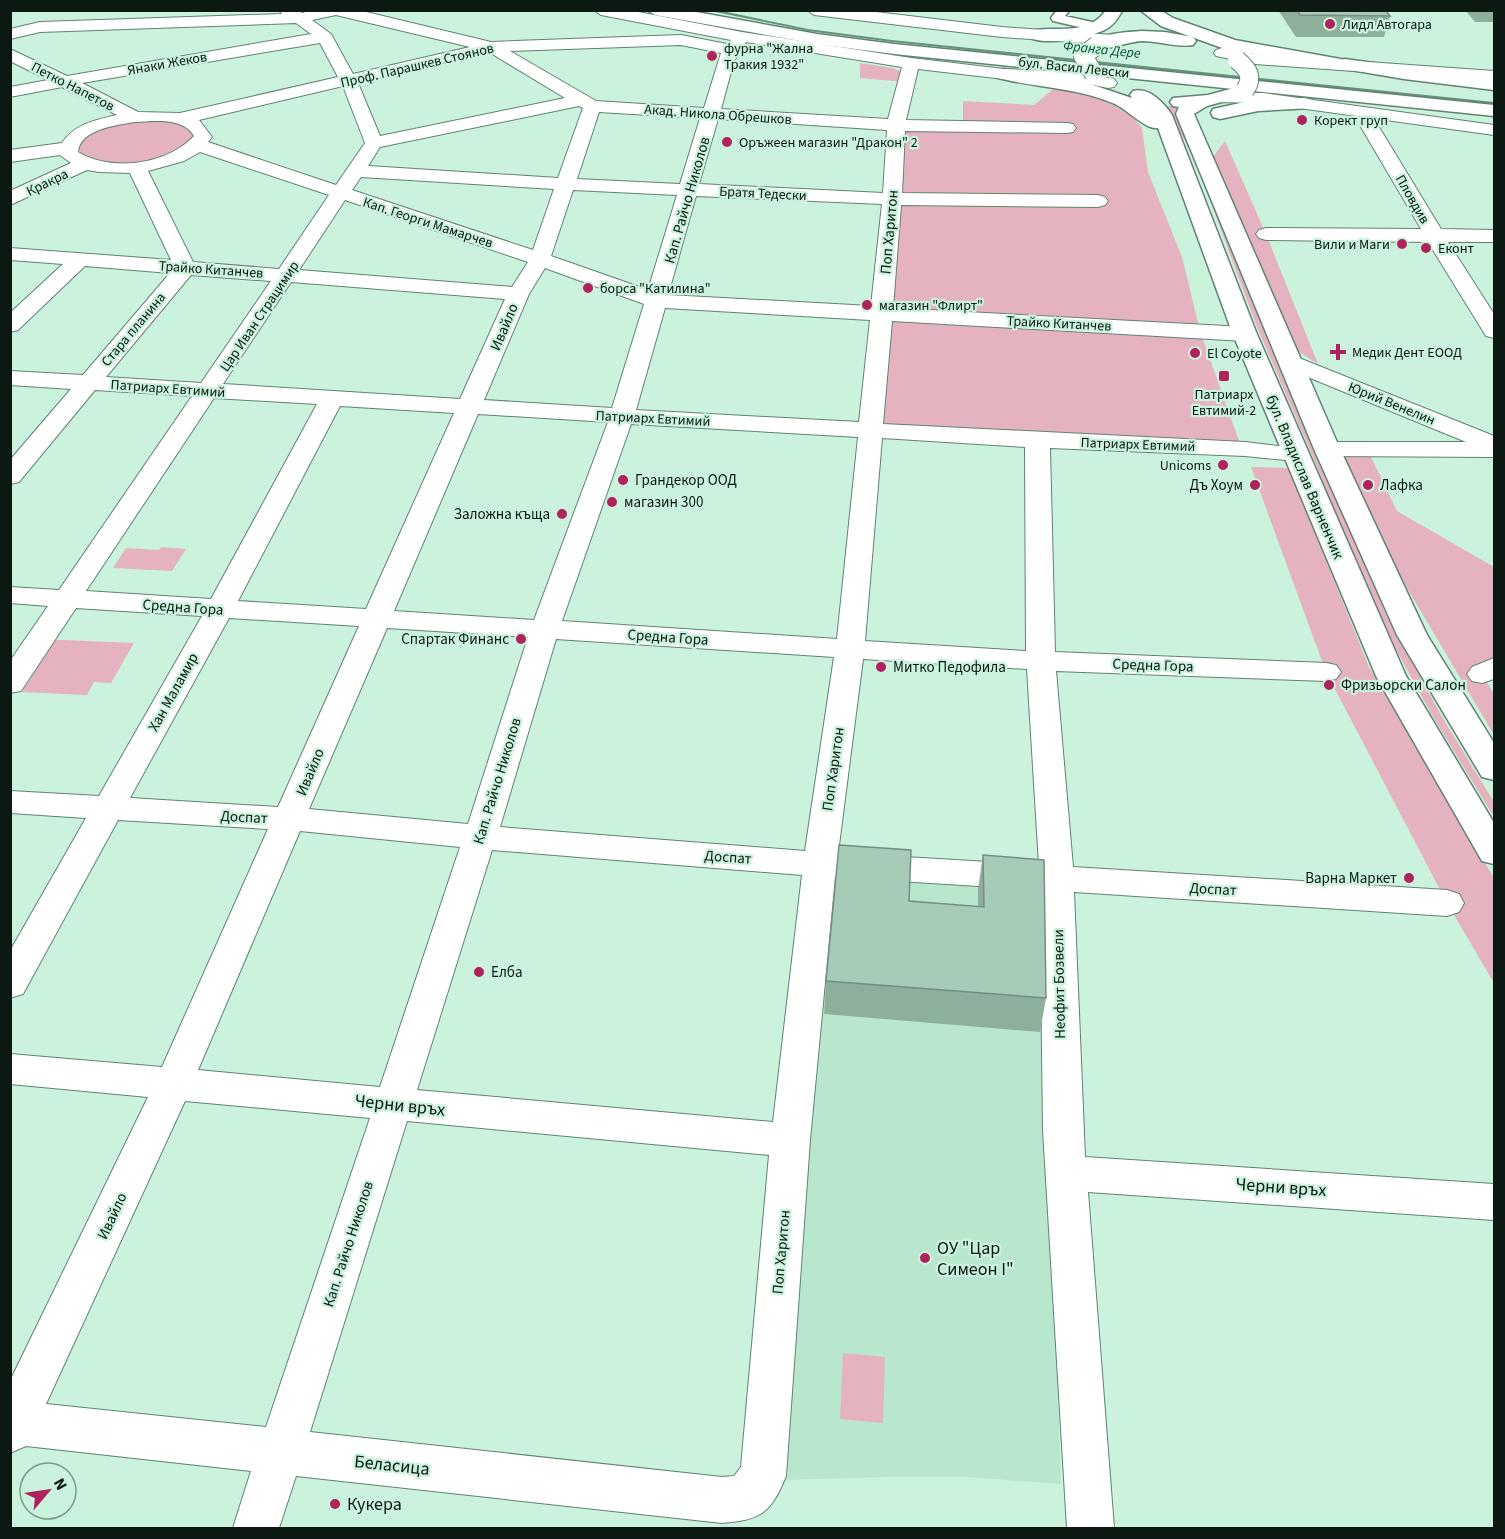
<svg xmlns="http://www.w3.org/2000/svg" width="1505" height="1539" viewBox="0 0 1505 1539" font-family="'Source Sans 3',sans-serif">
<rect width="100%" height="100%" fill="#cbf2dd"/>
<path fill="#b8e7ce" d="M829,875L1040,888L1061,1484L965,1477H890L780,1480Z"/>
<path fill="#e5b3bf" d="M860,63L893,68L907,74L906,82L860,78Z
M1057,86L1078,91L1114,105L1133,117L1142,128L1148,172L1182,257L1200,331L1239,441L1245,449L870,430L896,125L963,126V101L1034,105Z
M1166,106H1175L1200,160L1385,612L1442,717L1494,802V817L1433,717L1376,613L1315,462L1257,327L1195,160Z
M179,119L203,137L147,166L84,164L71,141L115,121Z
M1225,141L1266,234L1318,364L1288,345L1213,157Z
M1339,454L1370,455L1397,511L1494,567V667L1482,674L1494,694V735L1371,527Z
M1251,467L1289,468L1369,667L1494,878V983L1447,903L1326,672Z
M161,547L186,549L172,571L113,568L126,548L159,550Z
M54,640H65L134,643L111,683L94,682L87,695L22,692Z
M843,1353L885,1357L883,1423L840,1419Z"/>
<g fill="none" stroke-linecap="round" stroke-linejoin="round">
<path fill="#65927a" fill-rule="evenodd" d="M717,10L808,29L892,40L1494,102V105L892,42L808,31L706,10Z"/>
<g stroke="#608371" stroke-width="3">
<path id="pedestrian" d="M1057,10H1070L1065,16L1092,22L1094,25L1088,29L1053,21L1051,18Z"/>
</g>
<g stroke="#608371" stroke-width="2">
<path id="minor" d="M279,10H298L302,13L312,10H358L491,42L681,35L727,44L731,40L601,15L594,10H628L742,32L911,58L1004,69L1079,72L1114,79L1117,83L1114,87L1108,88L1079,82L1004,79L918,69L906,120L1067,123L1073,124L1076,128L1073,132L1067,133L905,131L902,193L1098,195L1105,197L1108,201L1105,205L1098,207L901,205L893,308L1245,327L1253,329L1256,334L1253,339L1245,341L892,321L883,424L1245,442L1305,449L1308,454L1305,459L1296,461L1245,456L1050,448L1055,652L1326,663L1336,665L1341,672L1336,679L1326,681L1056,671L1073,867L1447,890L1459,894L1464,903L1459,912L1447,916L1074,892L1085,1157L1494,1184V1220L1088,1192L1114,1528H1067L1043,1130L1040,890L835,877L810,1140L786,1476C771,1513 761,1520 722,1523L296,1476L279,1528H233L251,1471L26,1446L10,1453V1381L148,1097L10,1084V1054L162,1067L268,829L118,820L23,994L10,998V951L86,818L10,813V791L99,796L202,616L76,608L21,691L10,693V661L48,606L10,603V587L59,590L192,396L95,390L19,482L10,484V460L71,389L10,385V371L83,375L170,273L85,266L18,330L10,332V313L63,264L10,260V248L171,260L130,173L99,172L87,170L10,205V191L71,163L60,155L10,162V150L62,143C75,124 95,120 117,115L62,87L10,97V87L48,80L10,61V49L67,76L311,34L296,23L40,32L10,39V29L40,22L282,14ZM336,15L470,47L353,74L331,34L312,20ZM746,42L902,67L888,119L721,109L734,61ZM320,43L338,77L180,113L138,112L82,83ZM681,45L721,53L704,108L596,101L510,51ZM489,52L565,98L380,136L358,83ZM343,86L365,143L336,185L208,142L212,137L199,120ZM579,106L583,108L558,178L368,166L380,147ZM599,112L700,118L680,184L577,179ZM718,119L887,130L883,193L699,184ZM135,122C154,121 183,117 194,136C167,165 111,172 78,152C80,129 117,125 135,122ZM200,152L329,195L279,269L193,262L148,171L184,161ZM361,177L554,189L533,250L352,190ZM573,190L677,195L648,290L551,256ZM696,196L882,204L871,306L668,295ZM345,200L528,262L512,287L299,270ZM545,268L644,304L612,408L484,400L529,294ZM191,275L271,281L201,383L106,377ZM291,282L505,299L460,399L223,384ZM665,308L870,320L859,422L636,410ZM214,398L317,404L211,599L86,591ZM340,406L454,413L366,609L238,601ZM478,414L608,422L534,620L394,611ZM631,424L858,437L837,639L562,621ZM882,438L1025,447L1026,651L865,641ZM229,618L359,626L278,807L130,798ZM387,628L528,637L468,824L309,809ZM556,639L834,657L805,851L500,827ZM863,659L1027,669L1039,865L838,853ZM300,831L460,847L380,1087L198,1070ZM492,850L802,875L773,1122L417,1090ZM185,1101L370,1118L266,1427L46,1404ZM407,1121L769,1155L741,1467L734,1476L722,1477L310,1432Z
M807,10H859L1002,27L1113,35L1121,40L1113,45L1002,37L814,15Z
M1222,48L1255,54L1494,71V81L1255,64L1216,56L1214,53L1216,50Z
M1221,93H1263L1494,125V135L1263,103L1215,102L1212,98L1215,94Z
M1370,122L1376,123L1379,127L1441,229L1494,230V242H1448L1494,314V338L1486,336L1428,242L1266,240L1259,238L1256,234L1259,230L1266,228L1421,229L1361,127L1364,123Z
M1289,354L1494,436V457L1327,456L1318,454L1315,449L1318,444L1327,442H1466L1281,366L1278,361L1281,356Z
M1494,658V679L1482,683L1472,681L1467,674L1472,667Z"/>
</g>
<g stroke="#608371" stroke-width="3">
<path id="primary" d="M1106,10H1123C1118,17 1115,24 1108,28C1095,37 1037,48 1027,35C1039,20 1085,42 1106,10Z
M1140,10H1160L1173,18L1235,40L1335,58L1341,59L1344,63L1341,67L1335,68L1225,49L1161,26Z
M1142,31L1165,32L1193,37L1196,41L1193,45C1178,48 1158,41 1142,41C1126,42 1104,52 1091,49L1088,45C1099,33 1127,32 1142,31Z
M1004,69L1084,82L1132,98L1130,95L1133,91C1149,87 1164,103 1172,115L1256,332L1406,676L1494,823V864L1482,861L1376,676L1232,332L1158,128C1146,130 1128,110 1115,104C1077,87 1037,88 998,78L995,74L998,70Z
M1245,85L1251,86L1254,90L1251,94L1207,106L1194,114L1340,449L1427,635L1494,743V780L1482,777L1397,635L1314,449L1176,114L1179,107L1173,106L1170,102L1173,98L1208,95Z
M1305,98L1312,100L1314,104L1312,108L1258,111L1220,119L1213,117L1211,113L1213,109L1258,99Z"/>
</g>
<g stroke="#608371" stroke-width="3">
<path id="trunk" d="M647,10H685L817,34L894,44L1494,105V116L894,54L817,44L655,15Z
M1345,59L1494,80V90L1404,79L1339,68L1336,64L1339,60Z"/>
</g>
<use href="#pedestrian" fill="#fff" fill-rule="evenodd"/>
<use href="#minor" fill="#fff" fill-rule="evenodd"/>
<use href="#primary" fill="#fff" fill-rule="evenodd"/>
<use href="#trunk" fill="#fff" fill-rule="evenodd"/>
<g stroke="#608371" stroke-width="20" stroke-linecap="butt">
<path id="primary-bridge" d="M1237,60C1248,69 1254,77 1245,90
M1094,74L1083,56L1097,45"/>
</g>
<use href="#primary-bridge" stroke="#fff" stroke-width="18"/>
</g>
<path fill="#8faf9d" d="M1278,10H1385L1390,16L1384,37H1296Z
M1465,10H1494V24L1493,22H1475Z
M983,855L1046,998L1040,1032L824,1014L826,981L978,906V889Z"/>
<path fill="#a6cbb7" stroke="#748e80" stroke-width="1.5" d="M1297,10H1385L1390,16L1300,15Z
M839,845L911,850L909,901L984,907L983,855L1044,860L1046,998L826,981Z"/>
<g fill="#b0225b" stroke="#cbf2dd" stroke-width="2">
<circle cx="1330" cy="24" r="6"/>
<circle cx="712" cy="56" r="6"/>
<circle cx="1302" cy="120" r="6"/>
<circle cx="727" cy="142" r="6"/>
<circle cx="1402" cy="244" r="6"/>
<circle cx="1426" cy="248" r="6"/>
<circle cx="588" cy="288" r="6"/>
<circle cx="867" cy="305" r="6"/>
<path d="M1335 343h6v6h6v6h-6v6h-6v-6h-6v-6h6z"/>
<circle cx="1195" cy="353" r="6"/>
<rect x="1218" y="370" width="12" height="12" rx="3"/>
<circle cx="1223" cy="465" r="6"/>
<circle cx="623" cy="480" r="6"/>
<circle cx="1255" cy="485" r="6"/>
<circle cx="1368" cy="485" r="6"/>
<circle cx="612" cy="502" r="6"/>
<circle cx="562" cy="514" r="6"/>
<circle cx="521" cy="639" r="6"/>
<circle cx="881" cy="667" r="6"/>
<circle cx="1329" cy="685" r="6"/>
<circle cx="1409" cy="878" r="6"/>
<circle cx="479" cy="972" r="6"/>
<circle cx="925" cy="1258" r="6"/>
<circle cx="335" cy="1504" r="6"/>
</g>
<g text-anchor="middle" stroke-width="4.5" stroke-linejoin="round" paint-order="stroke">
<g font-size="14" fill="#0b1912" stroke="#cbf2dd" text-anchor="start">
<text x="1342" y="29">Лидл Автогара</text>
<text x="724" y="53">фурна "Жална<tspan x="724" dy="16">Тракия 1932"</tspan></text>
<text x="1314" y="125">Корект груп</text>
<text x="739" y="147">Оръжеен магазин "Дракон" 2</text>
<text x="1390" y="249" text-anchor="end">Вили и Маги</text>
<text x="1438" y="253">Еконт</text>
<text x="600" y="293">борса "Катилина"</text>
<text x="879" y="310">магазин "Флирт"</text>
<text x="1352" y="357">Медик Дент ЕООД</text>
<text x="1207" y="358">El Coyote</text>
<text x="1224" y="399" text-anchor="middle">Патриарх<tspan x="1224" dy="16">Евтимий-2</tspan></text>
<text x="1211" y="470" text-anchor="end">Unicoms</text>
</g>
<g font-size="14" font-style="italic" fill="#005033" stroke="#cbf2dd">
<text transform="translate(1102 49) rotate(6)" y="5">Франга Дере</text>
</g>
<g font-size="14" fill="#0b1912" stroke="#cbf2dd">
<text transform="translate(167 63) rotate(-10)" y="5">Янаки Жеков</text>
<text transform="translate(417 65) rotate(-13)" y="5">Проф. Парашкев Стоянов</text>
<text transform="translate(1074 67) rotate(6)" y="5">бул. Васил Левски</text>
<text transform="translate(73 86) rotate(27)" y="5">Петко Напетов</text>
<text transform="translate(718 114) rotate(4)" y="5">Акад. Никола Обрешков</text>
<text transform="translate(47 182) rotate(-26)" y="5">Кракра</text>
<text transform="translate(763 193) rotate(3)" y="5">Братя Тедески</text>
<text transform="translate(1413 199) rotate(60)" y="5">Пловдив</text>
<text transform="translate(428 222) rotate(18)" y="5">Кап. Георги Мамарчев</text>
<text transform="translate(211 269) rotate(4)" y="5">Трайко Китанчев</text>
<text transform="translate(259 316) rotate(-56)" y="5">Цар Иван Страцимир</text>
<text transform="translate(1059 323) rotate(3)" y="5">Трайко Китанчев</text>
<text transform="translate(133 329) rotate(-50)" y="5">Стара планина</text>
<text transform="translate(168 388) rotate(4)" y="5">Патриарх Евтимий</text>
<text transform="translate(1392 403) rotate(22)" y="5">Юрий Венелин</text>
<text transform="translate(653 418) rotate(3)" y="5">Патриарх Евтимий</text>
<text transform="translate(1138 444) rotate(2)" y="5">Патриарх Евтимий</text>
</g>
<g font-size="15" fill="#0b1912" stroke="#cbf2dd">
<text transform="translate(687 200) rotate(-74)" y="5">Кап. Райчо Николов</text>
<text transform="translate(889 232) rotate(-85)" y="5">Поп Харитон</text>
<text transform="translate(504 327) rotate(-67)" y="5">Ивайло</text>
<text transform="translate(1305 477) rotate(67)" y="5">бул. Владислав Варненчик</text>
<text transform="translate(183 607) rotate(4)" y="5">Средна Гора</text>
<text transform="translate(668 637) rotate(4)" y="5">Средна Гора</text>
<text transform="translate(1153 665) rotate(2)" y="5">Средна Гора</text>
<text transform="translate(173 692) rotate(-61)" y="5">Хан Маламир</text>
<text transform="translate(833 769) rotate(-82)" y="5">Поп Харитон</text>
<text transform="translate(310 772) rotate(-67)" y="5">Ивайло</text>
<text transform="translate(497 781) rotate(-73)" y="5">Кап. Райчо Николов</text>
<text transform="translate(244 817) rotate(3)" y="5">Доспат</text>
<text transform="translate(728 857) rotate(4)" y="5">Доспат</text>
<text transform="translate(1213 889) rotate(3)" y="5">Доспат</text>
<text transform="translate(1059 984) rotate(-91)" y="5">Неофит Бозвели</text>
<text transform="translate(112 1216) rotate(-65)" y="5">Ивайло</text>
<text transform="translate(348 1244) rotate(-72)" y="5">Кап. Райчо Николов</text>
<text transform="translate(781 1252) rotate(-85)" y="5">Поп Харитон</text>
</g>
<g font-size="15" fill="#0b1912" stroke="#cbf2dd" text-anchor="start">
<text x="635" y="485">Грандекор ООД</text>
<text x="1243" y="490" text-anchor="end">Дъ Хоум</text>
<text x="1380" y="490">Лафка</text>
<text x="624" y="507">магазин 300</text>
<text x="550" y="519" text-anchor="end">Заложна къща</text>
<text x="509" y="644" text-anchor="end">Спартак Финанс</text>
<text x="893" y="672">Митко Педофила</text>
<text x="1341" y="690">Фризьорски Салон</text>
<text x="1397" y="883" text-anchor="end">Варна Маркет</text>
<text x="491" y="977">Елба</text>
</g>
<g font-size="18" fill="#0b1912" stroke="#cbf2dd">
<text transform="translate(400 1105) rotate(6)" y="6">Черни връх</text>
<text transform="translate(1281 1187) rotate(4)" y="6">Черни връх</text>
<text transform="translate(392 1465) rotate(6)" y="6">Беласица</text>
</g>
<g font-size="18" fill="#0b1912" stroke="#cbf2dd" text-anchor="start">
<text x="937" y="1254">ОУ "Цар<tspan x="937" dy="21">Симеон I"</tspan></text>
<text x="347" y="1510">Кукера</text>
</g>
</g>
<rect width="1505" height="1539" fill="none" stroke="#0b1912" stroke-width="24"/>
<g transform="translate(48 1491) rotate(61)"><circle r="28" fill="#cbf2dd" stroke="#7e9b8c" stroke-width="1.5"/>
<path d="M0-4.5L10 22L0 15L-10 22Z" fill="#b0225b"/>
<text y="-9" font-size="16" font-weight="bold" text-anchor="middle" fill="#0b1912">N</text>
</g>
</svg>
